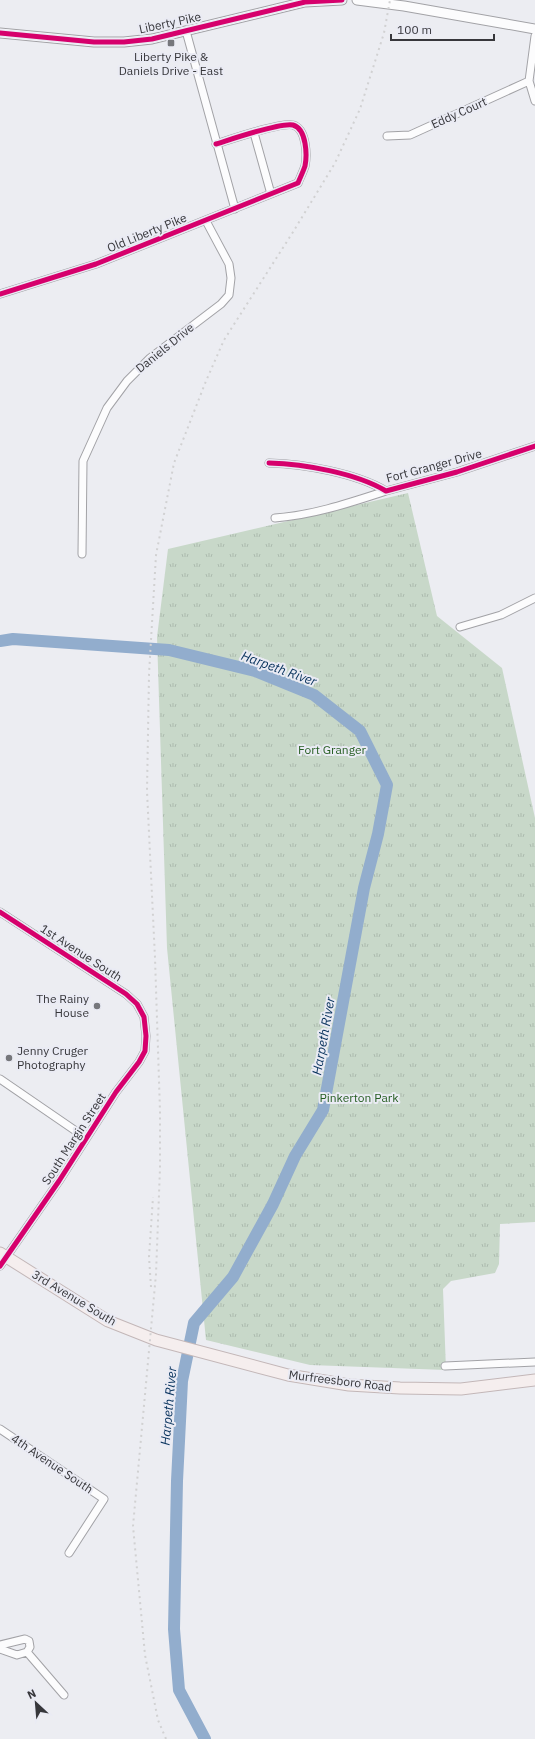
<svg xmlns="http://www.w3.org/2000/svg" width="535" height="1739" viewBox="0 0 535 1739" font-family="'IBM Plex Sans',sans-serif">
<defs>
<pattern id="park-tufts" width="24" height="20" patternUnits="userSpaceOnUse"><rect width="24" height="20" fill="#c8d8c9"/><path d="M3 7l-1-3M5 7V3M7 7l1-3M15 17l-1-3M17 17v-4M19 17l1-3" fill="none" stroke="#acbaae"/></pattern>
</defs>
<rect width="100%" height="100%" fill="#ecedf2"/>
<path fill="url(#park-tufts)" d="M408,493L437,616L502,668L535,818V1222L500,1224L499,1264L495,1273L451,1281L443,1289L446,1370L310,1365L206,1340L167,948L157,637L168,549Z"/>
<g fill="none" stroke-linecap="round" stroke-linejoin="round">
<path stroke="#92adcd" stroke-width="12" d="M0,641L13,639L169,650L255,671L314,695L360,731L387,785L378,834L364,888L323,1110L295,1156L273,1204L233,1277L194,1323L182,1381L177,1481L174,1629L179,1690L205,1739"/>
<g stroke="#a2a2a6" stroke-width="9">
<path id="minor" d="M186,31L235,209
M535,36L529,81L535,101
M254,133L271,194
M387,136L410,135L529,81
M0,294L96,264L298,183C300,178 303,172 305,166C307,156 307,129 293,125C281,122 232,139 216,144
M269,463C304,464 356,473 386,491L457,472L535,446
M275,518C314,515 349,503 386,491
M82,554L83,461L107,408L127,381L150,358L221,304L229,295L231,278L229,264L206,221
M460,627L501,615L535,598
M0,912L126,994L137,1004L144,1017L146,1036L145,1051L139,1062L116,1092L59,1181L0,1266
M0,1079L86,1138
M445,1366L535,1362
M0,1429L104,1499L69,1553
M0,1645L25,1639L29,1641L30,1647L27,1652L17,1655L0,1649
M27,1652L64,1695"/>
</g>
<g stroke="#a2a2a6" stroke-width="11">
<path id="tertiary" d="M357,0L404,6L535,29
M0,33L94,42H124L152,39L305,2L342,0"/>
</g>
<g stroke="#c3b7b8" stroke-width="13">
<path id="primary" d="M0,1253L108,1321L156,1340L288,1375L349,1385L400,1388L461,1389L535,1380"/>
</g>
<use href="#minor" stroke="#fcfcfd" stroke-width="7"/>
<use href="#tertiary" stroke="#fcfcfd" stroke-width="9"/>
<use href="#primary" stroke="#f5eeee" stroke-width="11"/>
<path stroke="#d1d1d2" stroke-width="2" stroke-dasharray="2 4" stroke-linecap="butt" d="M151,1287L149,1257L153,1197
M166,1739L158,1720L145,1655L133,1526L156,1274L160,1168V1111L155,958L147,791L149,674L156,555L174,463L206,381L224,340L293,232L335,163L360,109L384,33L390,0"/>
<g stroke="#eaebf4" stroke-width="8">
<path id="cycleway" d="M0,33L94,42H124L152,39L305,2L342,0
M0,294L96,264L298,183C300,178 303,172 305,166C307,156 307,129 293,125C281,122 232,139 216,144
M269,463C304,464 356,473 386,491L457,472L535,446
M0,912L126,994L137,1004L144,1017L146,1036L145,1051L139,1062L116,1092L59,1181L0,1266"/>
</g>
<use href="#cycleway" stroke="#d6006c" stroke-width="5"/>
</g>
<g fill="#76777b" stroke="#eaebf4" stroke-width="1.5">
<rect x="167" y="39" width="8" height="8" rx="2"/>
<circle cx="97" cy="1006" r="4"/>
<circle cx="9" cy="1058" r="4"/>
</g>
<g text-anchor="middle" stroke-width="4" stroke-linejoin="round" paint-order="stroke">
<g font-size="12" fill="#37373b" stroke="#eaebf4">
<text transform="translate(170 23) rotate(-12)" y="4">Liberty Pike</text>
<text transform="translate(459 113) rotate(-24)" y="4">Eddy Court</text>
<text transform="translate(147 233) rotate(-22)" y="4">Old Liberty Pike</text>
<text transform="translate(165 348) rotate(-39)" y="4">Daniels Drive</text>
<text transform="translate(434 466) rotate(-15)" y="4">Fort Granger Drive</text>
<text transform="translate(81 953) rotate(33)" y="4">1st Avenue South</text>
<text transform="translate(74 1139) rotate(-57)" y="4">South Margin Street</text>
<text transform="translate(74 1298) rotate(31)" y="4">3rd Avenue South</text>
<text transform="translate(340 1381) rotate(7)" y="4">Murfreesboro Road</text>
<text transform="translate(52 1464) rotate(34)" y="4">4th Avenue South</text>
</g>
<g font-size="12" fill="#37373b" stroke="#eaebf4">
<text x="171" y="61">Liberty Pike &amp;<tspan x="171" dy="14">Daniels Drive - East</tspan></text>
<text x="89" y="1003" text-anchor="end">The Rainy<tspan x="89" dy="14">House</tspan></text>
<text x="17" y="1055" text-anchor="start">Jenny Cruger<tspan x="17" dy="14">Photography</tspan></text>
</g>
<g font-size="12" fill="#255d21" stroke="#eaebf4">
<text x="332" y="754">Fort Granger</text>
<text x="359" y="1102">Pinkerton Park</text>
</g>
<g font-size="13" font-style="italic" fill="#06315b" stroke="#eaebf4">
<text transform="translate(279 668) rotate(20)" y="5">Harpeth River</text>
<text transform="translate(323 1036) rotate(-80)" y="5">Harpeth River</text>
<text transform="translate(168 1406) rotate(-85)" y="5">Harpeth River</text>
</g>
</g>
<g transform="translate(36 1703) rotate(334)" stroke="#eaebf4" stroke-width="3" paint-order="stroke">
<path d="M0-3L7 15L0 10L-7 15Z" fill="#37373b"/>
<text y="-6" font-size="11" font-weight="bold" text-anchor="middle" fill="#37373b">N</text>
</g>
<path d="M391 34v6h103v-6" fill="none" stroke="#37373b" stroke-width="2"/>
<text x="397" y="34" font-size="12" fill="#37373b" stroke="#eaebf4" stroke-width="3" paint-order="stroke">100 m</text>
</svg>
